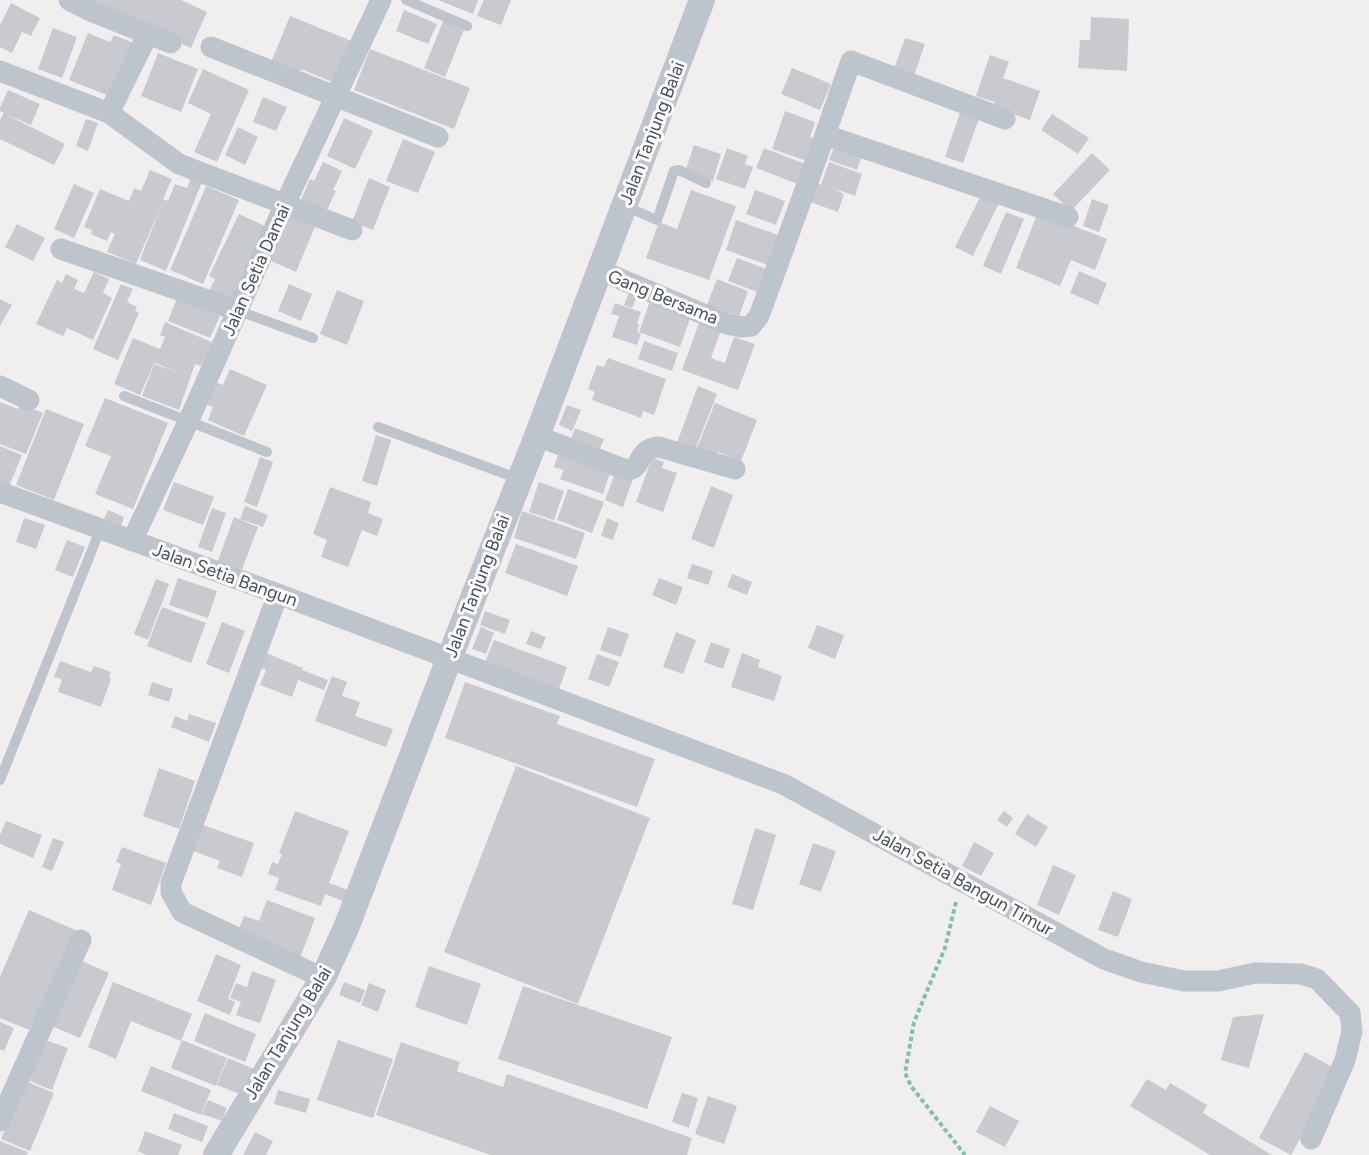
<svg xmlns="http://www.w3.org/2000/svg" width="1369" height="1155" viewBox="0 0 1369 1155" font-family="Figtree,sans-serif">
<rect width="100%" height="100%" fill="#f0eeee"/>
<path fill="#c9cad0" d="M88,0H181L207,12L191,48Z
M438,0H478L473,14Z
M484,0H511L501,25L477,16Z
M11,3L40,18L31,36L22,32L12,53L0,47V25Z
M404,10L437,24L428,44L396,31Z
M290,16L354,42L337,84L301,69L297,78L269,67Z
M1091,17L1129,19L1127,71L1078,68L1080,40H1090Z
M444,19L465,27L445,77L424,68Z
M53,28L77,37L62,78L38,69Z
M88,33L110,42L114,35L136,44L114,98L69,80Z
M905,38L925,44L914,76L894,69Z
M370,49L470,88L454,129L354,90Z
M158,53L198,69L181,112L141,96Z
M990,55L1009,62L1003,78L1040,91L1030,120L993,107L995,102L976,96Z
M792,68L831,84L820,110L781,94Z
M203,69L249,90L217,162L194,152L211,114L188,103Z
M8,90L40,104L31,125L5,114L65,144L54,165L0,139V120L4,113L0,111V108Z
M263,97L287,107L276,131L253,122Z
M785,111L815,122L810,137L815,139L807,161L772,149Z
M960,113L979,119L963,163L945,157Z
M1052,114L1089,138L1078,154L1041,130Z
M344,118L373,131L355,169L327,156Z
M86,119L98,123L88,151L76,146Z
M238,127L258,137L245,165L225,155Z
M403,139L435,152L418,193L386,181Z
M694,145L721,154L713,181L685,172Z
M835,145L862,155L857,170L829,160Z
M727,148L748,156L745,164L753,167L745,189L716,179Z
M764,148L808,165L800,185L756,168Z
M1092,153L1110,170L1071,211L1053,194Z
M323,162L342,171L333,190L336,191L326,212L301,200L310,179L314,181Z
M829,162L862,174L855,196L833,188L844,194L838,212L810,202L817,183L821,185Z
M150,170L172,179L163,199L168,201L175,184L187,188L191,177L202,182L166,271L140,260L161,206L136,264L107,252L115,234L111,232L107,241L91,234L92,230L84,227L100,189L129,201L134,188L141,191Z
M369,178L390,187L373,230L352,222Z
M74,184L94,193L74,238L54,229Z
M206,186L239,200L203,284L170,270Z
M691,190L736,206L709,280L646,258L659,222L677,229Z
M755,190L785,201L776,225L746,214Z
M981,195L999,203L973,256L955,247Z
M1092,199L1109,205L1099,232L1083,226Z
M1006,212L1024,219L1001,274L983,266Z
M1038,212L1107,239L1095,270L1071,260L1060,286L1016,268Z
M289,213L316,224L296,272L269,260Z
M239,214L267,227L232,302L209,291L215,279L209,276Z
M736,220L781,236L770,266L726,250Z
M17,224L45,238L33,261L5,247Z
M737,258L769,270L760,293L728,281Z
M1079,271L1107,283L1098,305L1070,293Z
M94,272L109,279L103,293L112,298L93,340L67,328L63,336L36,324L57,280L62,283L66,274L78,280L74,289L84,293Z
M717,279L748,291L739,317L707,305Z
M121,284L133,289L127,302L137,307L135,311L139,313L118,360L93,349Z
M289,284L312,294L301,321L278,311Z
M631,287L639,291L632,308L624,305Z
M337,290L364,301L347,345L320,334Z
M177,298L220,316L210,338L168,321Z
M651,298L692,313L680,347L639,332Z
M0,299L12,305L0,326Z
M615,303L641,312L637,323L639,324L637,332L641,334L637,345L612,337L619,316L611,314Z
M165,322L214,343L204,367L195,364L179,410L142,396L154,364L177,372L155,363V361L140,395L114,384L133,338L160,349L165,337L160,335Z
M699,323L721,330L711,358L725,363L734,337L755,344L738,390L682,370Z
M644,341L678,353L672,371L638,359Z
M608,358L666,379L654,415L643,411L641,418L592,400L595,392L588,389L597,365L604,367Z
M230,369L267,385L244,436L208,420L213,407L204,403L214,381L223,385Z
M698,386L717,394L693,455L675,448Z
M105,398L168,423L133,509L95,494L111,456L85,446Z
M0,402L18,409L20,404L43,413L26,454L0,444Z
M715,403L757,420L741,461L718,452L717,456L697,448Z
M567,405L581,410L572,431L559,425Z
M46,409L84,424L54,500L16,485Z
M575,428L604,439L597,455L569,444Z
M376,435L391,440L377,486L362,481Z
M0,446L22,455L8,489L0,486Z
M558,455L610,473L603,494L560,479L564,470L554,467Z
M260,457L273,462L257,507L244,502Z
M652,458L664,462L662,468L677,473L663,512L636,502Z
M615,473L633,479L623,507L605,500Z
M174,482L214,497L203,525L163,510Z
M539,482L564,491L554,520L529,512Z
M711,486L733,495L714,548L691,539Z
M330,487L371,502L368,513L383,519L377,536L362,530L348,567L321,557L327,540L313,534Z
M568,489L604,502L592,533L557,520Z
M245,506L268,515L263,527L240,519Z
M212,508L226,513L212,552L198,547Z
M108,510L124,517L121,526L104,519Z
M522,511L585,533L576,559L514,538Z
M234,517L258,527L241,572L217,563Z
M24,518L45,525L36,549L16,542Z
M607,518L619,523L613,540L601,536Z
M67,540L85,547L73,577L55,570Z
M516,544L578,566L567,596L505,573Z
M692,564L713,571L708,585L687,578Z
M732,574L752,582L747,595L727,587Z
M178,578L217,591L208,618L169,605Z
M659,578L683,587L676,605L652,595Z
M156,579L169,584L148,640L134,634Z
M162,607L206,623L191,663L147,646Z
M485,611L510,620L505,634L480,625Z
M222,622L245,631L229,673L206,664Z
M817,625L844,635L835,659L808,648Z
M481,627L494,633L486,654L472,649Z
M608,627L629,634L621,657L600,650Z
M531,631L546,637L541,649L526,644Z
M676,632L696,640L683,674L663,667Z
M494,640L567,667L558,692L484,665Z
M711,642L730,649L723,669L704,662Z
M263,652L303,668L302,670L328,680L324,690L298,680L292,697L260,685L266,670L258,666Z
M742,653L760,660L758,667L782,676L774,701L731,687Z
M597,654L619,662L609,687L588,679Z
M60,661L91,672L94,666L111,672L109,678L111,679L101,707L58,692L62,679L54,677Z
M332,676L347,682L342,696L360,702L355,716L393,729L386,747L315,721Z
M152,682L173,689L169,702L148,695Z
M465,682L560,716L557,724L655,759L637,807L445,738Z
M189,714L216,723L209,742L171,727L175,716L187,721Z
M516,766L650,818L578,1004L444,952Z
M159,768L195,781L179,829L143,816Z
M295,811L349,831L329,883L354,892L350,904L325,894L321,906L275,890L279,878L268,874L272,862L278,864L282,854L279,853Z
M1004,811L1013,818L1007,827L997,820Z
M1027,814L1048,827L1036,847L1015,834Z
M6,821L42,835L33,858L0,844V835Z
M200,824L254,843L242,877L217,868L220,861L191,850Z
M755,828L776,835L753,910L732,904Z
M53,838L64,842L52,871L42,867Z
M974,842L994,853L981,876L962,866Z
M813,843L836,851L821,892L799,884Z
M122,847L166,863L151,905L112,890L121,864L116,862Z
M1053,865L1076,875L1059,915L1037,905Z
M1113,891L1132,899L1118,937L1098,930Z
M267,900L315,918L299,961L239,929L244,916L259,921Z
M29,910L80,932L29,1030L0,1018V977Z
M216,954L241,965L228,999L235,1002L230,1015L197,1001Z
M77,959L109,973L80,1038L49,1025Z
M429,966L481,984L467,1025L415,1007Z
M252,971L276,980L260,1023L236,1015L241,1002L230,998L236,983L247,987Z
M113,982L192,1014L181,1041L131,1021L116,1059L88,1047Z
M344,982L365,990L360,1003L339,995Z
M369,983L386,990L378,1012L361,1005Z
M523,986L672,1037L647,1109L498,1059Z
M205,1013L256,1034L245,1062L194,1041Z
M1264,1014L1249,1068L1221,1060L1233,1017Z
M0,1022L14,1028L4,1051L0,1049Z
M45,1040L68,1048L52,1090L30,1081Z
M182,1040L227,1058L216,1086L171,1068Z
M338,1040L393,1059L373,1118L317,1100Z
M401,1042L460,1062L457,1071L503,1087L507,1074L692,1138L687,1155H491L376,1115Z
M1305,1052L1338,1070L1291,1155L1259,1138Z
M228,1058L254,1069L242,1095L217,1085Z
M151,1066L211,1090L201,1115L141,1091Z
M1147,1079L1166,1090L1170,1083L1207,1105L1203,1113L1272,1155H1210L1130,1106Z
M25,1081L54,1093L30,1151L1,1139Z
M278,1090L310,1099L306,1113L274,1104Z
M682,1093L698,1098L689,1128L672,1122Z
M708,1096L737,1106L724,1144L695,1134Z
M208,1100L227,1108L222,1121L202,1114Z
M990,1106L1019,1121L1005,1147L976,1132Z
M174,1113L208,1126L202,1142L168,1129Z
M145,1131L182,1145L178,1155H147L138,1151Z
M255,1132L273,1141L266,1155H243Z
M0,1141L28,1152L26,1155H0Z"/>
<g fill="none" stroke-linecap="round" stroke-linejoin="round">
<path stroke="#7cc4a4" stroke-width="4" stroke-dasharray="4.5 3" stroke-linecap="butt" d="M956,902L945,948L914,1022L905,1073L911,1086L965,1155"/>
<path stroke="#bec4cb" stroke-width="10" d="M406,0L467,26
M625,206L657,220L674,171L679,170L706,183
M239,311L313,338
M124,396L267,452
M378,427L519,479
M0,780L100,530"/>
<path stroke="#bec4cb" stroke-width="21" d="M148,34L171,43
M211,47L438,137
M0,71L109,113L148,34L93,12L69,0
M109,113L179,164L352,230
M825,135L851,61L1005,119
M61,249L239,311
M599,270L727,324L741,327L751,326L759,316L825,135L1068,217
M0,386L29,400
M537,436L627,470C644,469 635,449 659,447L735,469
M0,492L278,594L783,784L1104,959L1141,972L1184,981H1218L1255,973L1301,974L1317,979L1350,1013L1352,1031L1345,1060L1311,1139
M132,541L189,420L285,204L381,0
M278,594L171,883V892L182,912L323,978
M0,1121L81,940"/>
<path stroke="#bec4cb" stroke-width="26" d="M216,1155L323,978L346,928L449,659L537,436L702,0"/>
</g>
<g text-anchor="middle" stroke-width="6" stroke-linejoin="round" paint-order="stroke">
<g font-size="18" fill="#485059" stroke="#fff">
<text transform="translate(652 133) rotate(-69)" y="6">Jalan Tanjung Balai</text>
<text transform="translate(256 270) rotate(-66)" y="6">Jalan Setia Damai</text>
<text transform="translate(663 297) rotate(22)" y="6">Gang Bersama</text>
<text transform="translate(225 575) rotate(20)" y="6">Jalan Setia Bangun</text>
<text transform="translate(477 586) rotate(-69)" y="6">Jalan Tanjung Balai</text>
<text transform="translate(963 882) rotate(29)" y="6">Jalan Setia Bangun Timur</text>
<text transform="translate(288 1033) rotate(-59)" y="6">Jalan Tanjung Balai</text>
</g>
</g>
</svg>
